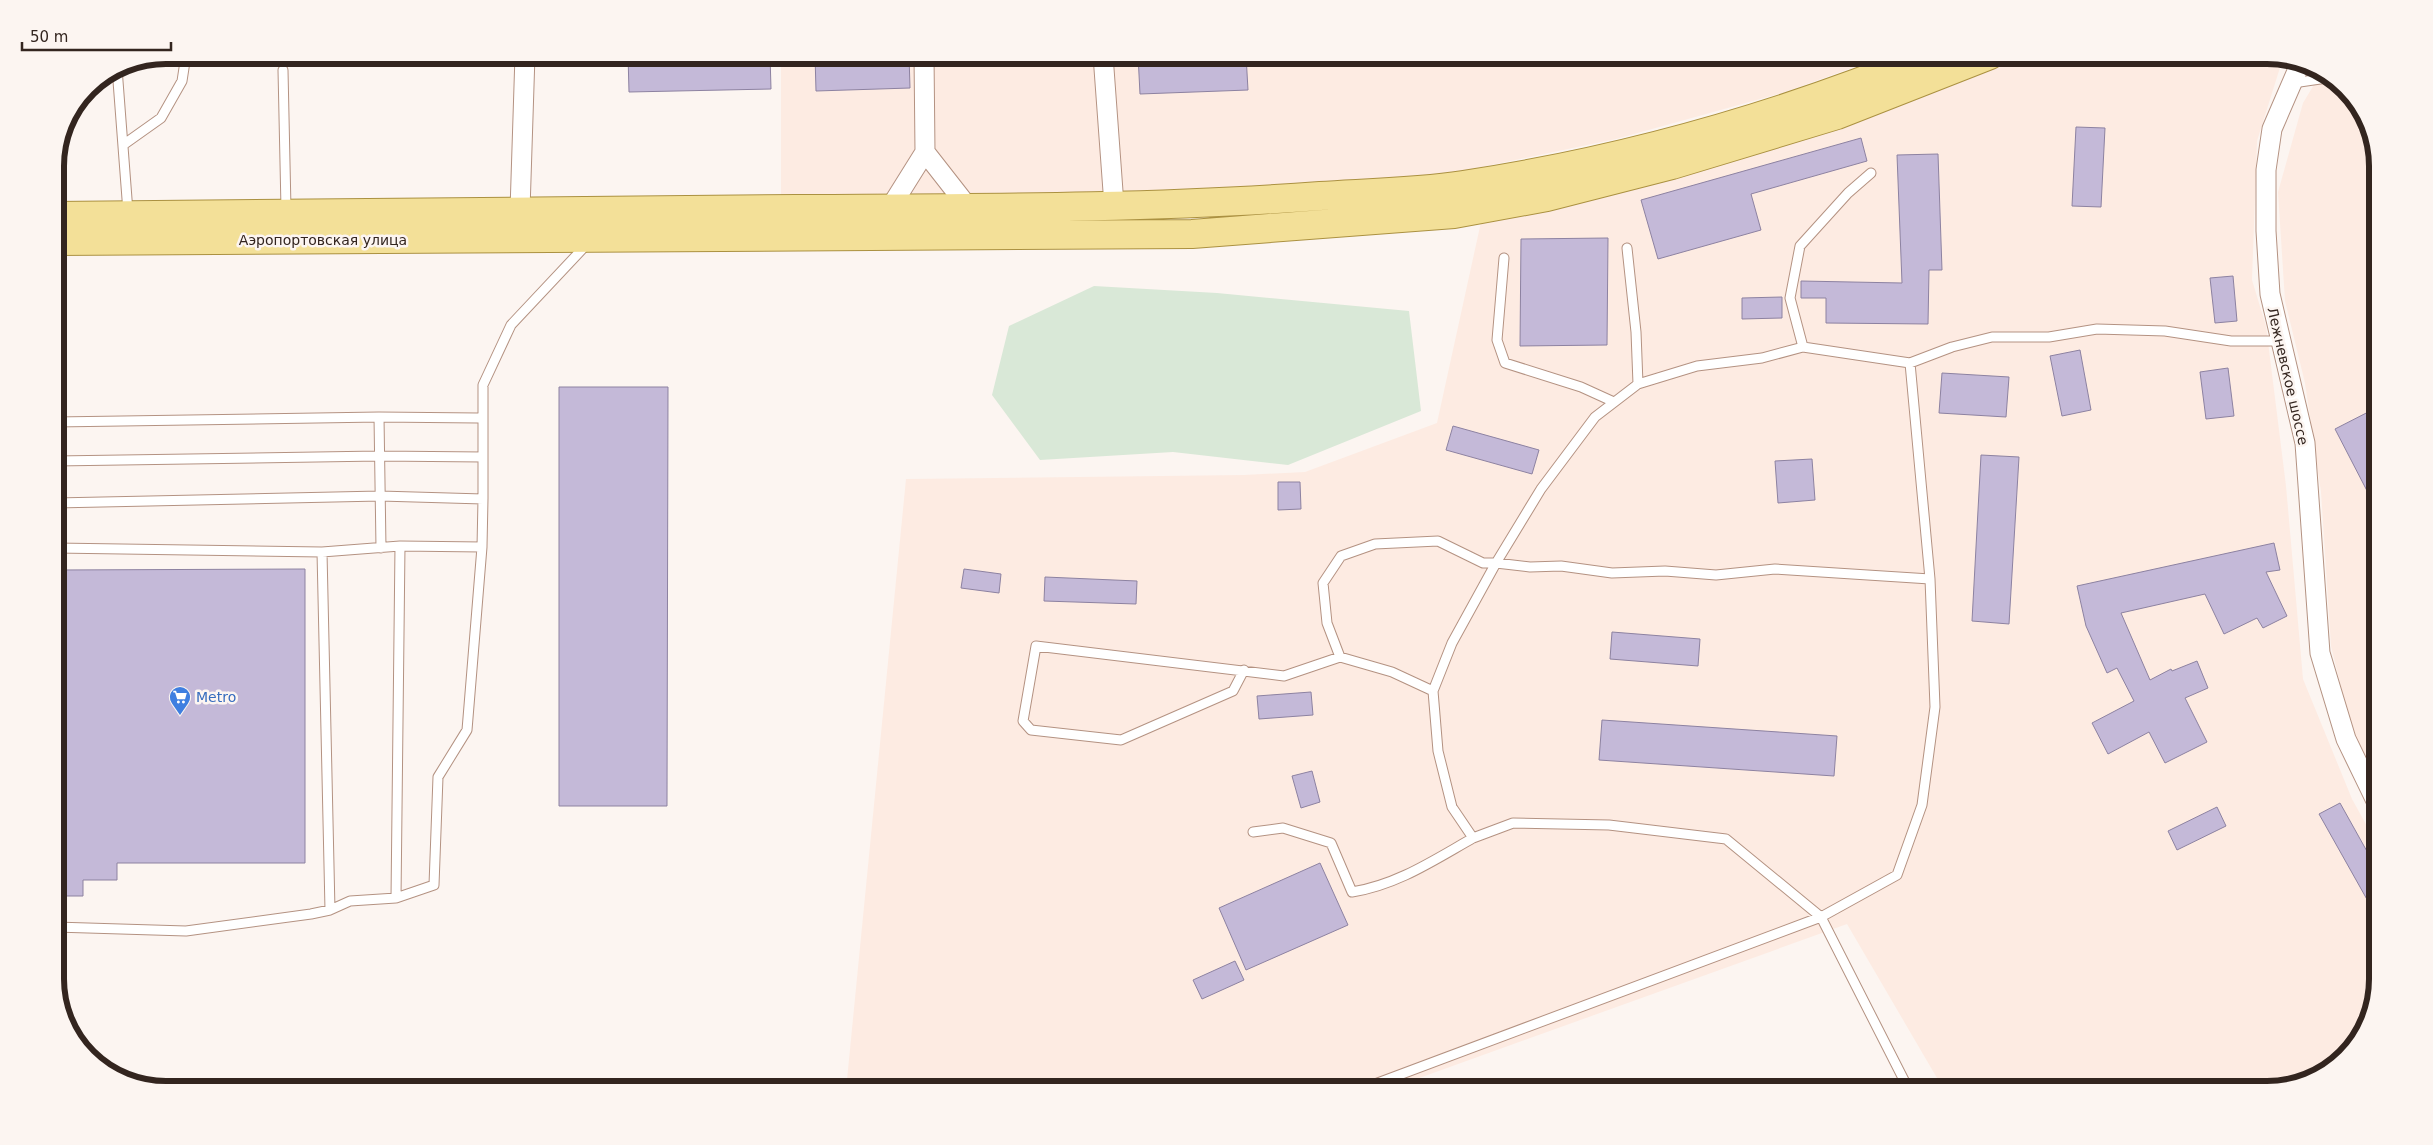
<svg xmlns="http://www.w3.org/2000/svg" width="2433" height="1145" viewBox="0 0 2433 1145" font-family="'DejaVu Sans',sans-serif">
<rect width="100%" height="100%" fill="#fcf5f1"/>
<path fill="#fdebe2" d="M781,55H1888L1785,92L1616,139L1444,175L1180,194L781,195Z
M2002,55H2267L2283,58L2257,141L2252,280L2266,326L2286,486L2303,679L2352,799L2378,846V979L2369,1022L2329,1072L2268,1090H1944L1847,924L1386,1090H846L906,479L1244,475L1305,472L1437,423L1481,222Z
M2321,73L2359,104L2378,159V785L2355,744L2331,646L2321,492L2305,383L2285,301L2278,192L2303,103Z"/>
<path fill="#d9e8d7" d="M1094,286L1217,293L1409,311L1421,411L1288,465L1173,452L1040,460L992,395L1009,326Z"/>
<path fill="#c4b9d8" stroke="#8d82a1" d="M628,55H770L771,89L629,92Z
M815,55H909L910,88L816,91Z
M1138,55H1246L1248,90L1140,94Z
M2076,127L2105,128L2101,207L2072,206Z
M1861,138L1867,161L1751,194L1761,230L1658,259L1641,200Z
M1938,154L1942,270H1929L1928,324L1826,323V298H1801V281L1902,283L1897,155Z
M1608,238L1607,345L1520,346L1521,239Z
M2233,276L2237,321L2215,323L2210,278Z
M1782,297V318L1742,319V298Z
M2080,350L2091,410L2062,416L2050,356Z
M2228,368L2234,416L2206,419L2200,372Z
M1942,373L2009,377L2006,417L1939,413Z
M559,387H668L667,806H559Z
M2378,407V512L2335,429Z
M1453,426L1539,450L1532,474L1446,450Z
M1981,455L2019,457L2009,624L1972,621Z
M1812,459L1815,500L1778,503L1775,461Z
M1278,482H1300L1301,509L1278,510Z
M2274,543L2280,570L2266,572L2287,616L2263,628L2257,618L2224,634L2205,594L2121,613L2150,680L2171,669L2172,671L2197,661L2208,688L2185,698L2207,742L2165,763L2149,732L2108,754L2092,723L2134,701L2117,668L2107,673L2086,626L2077,586Z
M305,569V863H117V880H83V896H55V570Z
M964,569L1001,574L999,593L961,588Z
M1045,577L1137,581L1136,604L1044,601Z
M1612,632L1700,639L1698,666L1610,659Z
M1311,692L1313,715L1259,719L1257,696Z
M1602,720L1837,736L1834,776L1599,760Z
M1312,771L1320,802L1301,808L1292,776Z
M2340,803L2378,871V919L2319,814Z
M2217,807L2226,826L2177,850L2168,831Z
M1320,863L1348,925L1246,970L1219,908Z
M1235,961L1244,980L1202,999L1193,980Z"/>
<g fill="none" stroke-linecap="round" stroke-linejoin="round">
<g stroke="#b49282" stroke-width="11">
<path id="service" d="M117,68L128,212
M283,70L286,209
M2293,83L2327,78
M123,145L161,118L182,81L186,55
M1504,258L1497,340L1505,363L1581,387L1614,402
M1910,363L1952,347L1992,337H2049L2097,329L2165,331L2231,341H2281
M1638,384L1697,366L1762,358L1803,347
M379,417L381,548
M55,422L379,417L478,418
M55,461L379,456L483,457
M55,503L380,496L483,499V385L511,325L588,243
M55,548L322,552L400,546L482,547L483,499
M322,552L330,910
M1244,670L1233,691L1121,740L1031,730L1023,721L1036,646L1284,676L1340,657
M1433,691L1452,643L1496,563L1530,567L1561,566L1612,573L1665,571L1716,575L1775,569L1930,579
M1253,832L1283,828L1331,843L1352,892C1397,885 1434,860 1473,838L1452,807L1438,751L1433,691L1392,672L1340,657L1327,623L1323,583L1341,556L1375,544L1438,541L1483,563H1496L1541,489L1595,417L1638,384L1636,332L1627,248
M1473,838L1513,823L1609,825L1726,839L1821,917L1897,875L1922,805L1935,707L1930,579L1910,363L1803,347L1790,298L1800,246L1848,193L1871,173
M396,898L400,546
M55,927L186,931L311,914L330,910L350,901L396,898L434,885L438,777L467,730L482,547
M1359,1090L1821,917L1909,1090"/>
</g>
<g stroke="#b49282" stroke-width="21">
<path id="minor" d="M924,55L925,152L968,207
M1103,55L1114,205
M2301,62L2272,129L2266,170V231L2270,294L2305,443L2320,653L2346,739L2378,805
M890,208L925,152
M520,210L525,55"/>
</g>
<g stroke="#ab9141" stroke-width="30">
<path id="primary" d="M55,216C303,212 550,210 797,209C971,208 1147,209 1320,196C1367,193 1416,192 1463,185C1622,161 1780,116 1929,55
M55,241L1192,234L1454,214L1547,197L1672,165L1837,115L1990,55"/>
</g>
<use href="#service" stroke="#fff" stroke-width="9"/>
<use href="#minor" stroke="#fff" stroke-width="19"/>
<use href="#primary" stroke="#f3e098" stroke-width="28"/>
</g>
<defs>
<g id="supermarket-pin" transform="scale(1.125)"><path d="M0 17L-7.5 6A9.5 9.5 0 1 1 7.5 6Z" fill="#3f7fe0" stroke="#fcf5f1"/><path d="M-6-5.5h2.5l.6 2H6L4.5 2H-2.5L-4.4-4H-6ZM-1.5 3.2a1.3 1.3 0 1 0 .1 0ZM3 3.2a1.3 1.3 0 1 0 .1 0Z" fill="#fff"/></g>
</defs>
<g fill-rule="evenodd">
<use href="#supermarket-pin" x="180" y="697"/>
</g>
<g text-anchor="middle" stroke-width="5" stroke-linejoin="round" paint-order="stroke">
<g font-size="14" fill="#33251f" stroke="#fcf5f1">
<text x="323" y="245">Аэропортовская улица</text>
<text transform="translate(2288 376) rotate(77)" y="5">Лежневское шоссе</text>
</g>
<g font-size="14" fill="#366cbe" stroke="#fcf5f1" text-anchor="start">
<text x="196" y="702">Metro</text>
</g>
</g>
<path d="M0 0H2433V1145H0ZM166 64H2267A102 102 0 0 1 2369 166V979A102 102 0 0 1 2267 1081H166A102 102 0 0 1 64 979V166A102 102 0 0 1 166 64Z" fill="#fcf5f1" fill-rule="evenodd"/>
<path fill="none" stroke="#33251f" stroke-width="6" d="M166 64H2267A102 102 0 0 1 2369 166V979A102 102 0 0 1 2267 1081H166A102 102 0 0 1 64 979V166A102 102 0 0 1 166 64Z"/>
<path d="M22 42v8h149v-8" fill="none" stroke="#33251f" stroke-width="2.5"/>
<text x="30" y="42" font-size="15" fill="#33251f" stroke="#fcf5f1" stroke-width="4" paint-order="stroke">50 m</text>
</svg>
